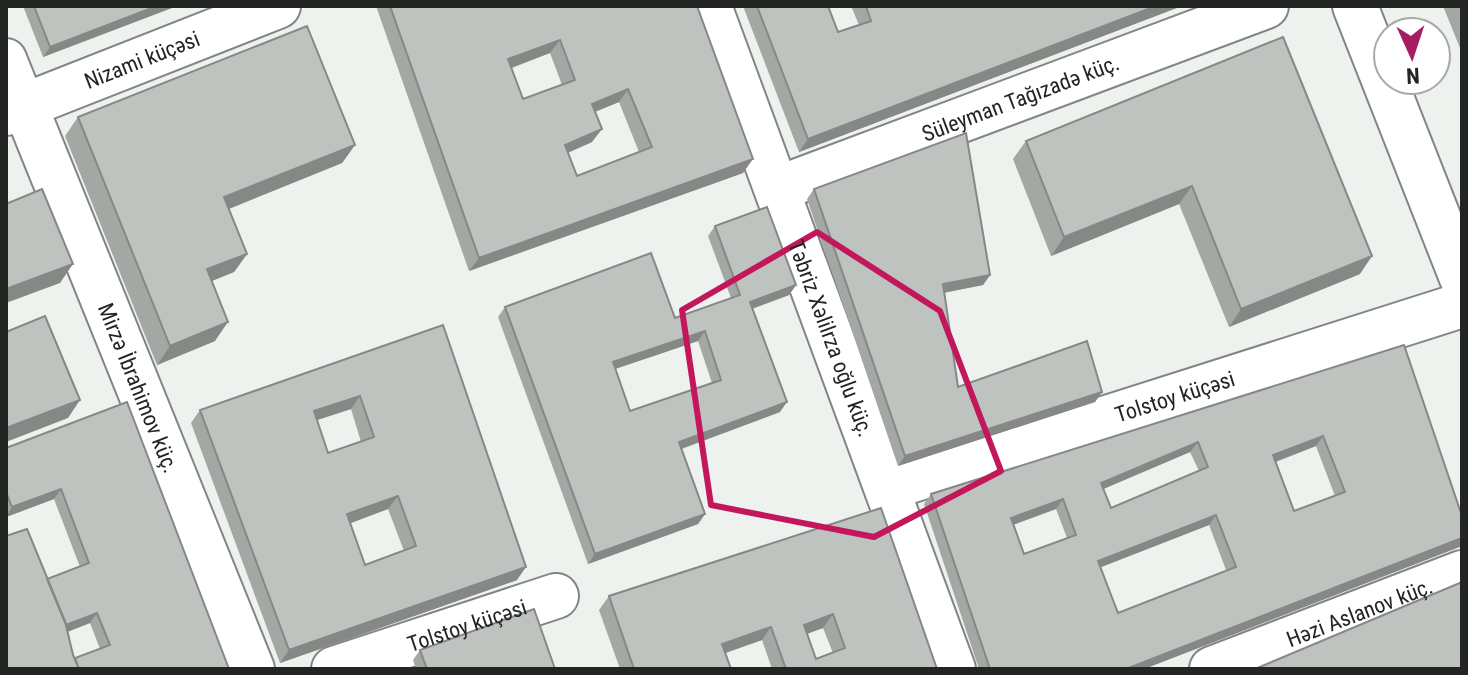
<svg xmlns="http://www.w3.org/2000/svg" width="1468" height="675" viewBox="0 0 1468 675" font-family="'Roboto Condensed',sans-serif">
<rect width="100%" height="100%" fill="#eef2ee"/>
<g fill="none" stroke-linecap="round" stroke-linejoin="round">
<g stroke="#828682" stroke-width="44">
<path id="pedestrian" d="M6,59L25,106"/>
</g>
<g stroke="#828682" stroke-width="48">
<g id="minor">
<path id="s1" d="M709,6L953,669"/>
<path id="s2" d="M25,106L252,669"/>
<path id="s3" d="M6,113L278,6"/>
<path id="s4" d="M777,189L1266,6"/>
<path id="s5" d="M887,488L1462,305"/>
<path id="s6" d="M334,669L556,596"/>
<path id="s7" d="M1212,669L1462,573"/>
</g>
</g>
<g stroke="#828682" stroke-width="48">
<path id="primary" d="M1355,6L1462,278"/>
</g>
<use href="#pedestrian" stroke="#fff" stroke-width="40"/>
<use href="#minor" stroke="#fff" stroke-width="44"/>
<use href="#primary" stroke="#fff" stroke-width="44"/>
</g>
<path fill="#a4a8a4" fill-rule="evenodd" d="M23,6H177L43,57Z
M376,6H697L743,173L469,271ZM550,53L562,85L523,99L512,68ZM619,102L639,152L577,176L568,153L592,142L595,112Z
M743,6H828L838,32L859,25L851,6H1182L799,152Z
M1443,6H1462V53Z
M1283,37L1360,274L1229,327L1179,204L1051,256L1013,159L1026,141Z
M78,117L355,145L342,163L229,209L247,254L234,272L212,281L215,341L157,365L65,136Z
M814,189L990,275L983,285L944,293L958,387L1102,392L1095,402L898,466L807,199Z
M715,226L796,285L789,295L752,309L780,412L682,449L705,514L698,524L588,564L498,317L505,307L675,318L731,298L708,236ZM698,341L712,383L630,411L615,369Z
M443,325L517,580L280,663L191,423L200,410ZM351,409L361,442L328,453L317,420ZM388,509L404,551L365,565L350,523Z
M1404,345L1462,546L1144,669H979L924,504L931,494ZM1316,446L1335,496L1294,511L1276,462ZM1190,452L1199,471L1111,508L1103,489ZM1056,509L1067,538L1024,554L1013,525ZM1209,525L1226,570L1118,613L1101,567Z
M127,402L229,669H6L80,567L54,499L6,517V448ZM90,623L100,649L75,658L67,632Z
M881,508L937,669H772L762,640L726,653L731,669H620L599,610L609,596ZM823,628L833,653L816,659L807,634Z
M420,650L555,669H416L413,660Z"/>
<path fill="#868886" d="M157,6H177L43,57L50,47Z
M1156,6H1182L799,152L808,139Z
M560,40L550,53L499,72L508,59Z
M628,89L619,102L582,117L592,104Z
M602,129L592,142L555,158L565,145Z
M355,145L342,163L211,216L224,197Z
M753,159L743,173L469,271L479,258Z
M1192,186L1179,204L1051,256L1064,237Z
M247,254L234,272L194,288L207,269Z
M1372,256L1360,274L1229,327L1241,309Z
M73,264L60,283L6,303V289Z
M990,275L983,285L936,294L943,284Z
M796,285L789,295L743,312L750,302Z
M228,322L215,341L157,365L170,346Z
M705,331L698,341L606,372L613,362Z
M1102,392L1095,402L898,466L905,456Z
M360,396L351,409L305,424L314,411Z
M80,400L68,418L6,442V428Z
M787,402L780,412L672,452L679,442Z
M1323,436L1316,446L1266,465L1273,455Z
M1198,442L1190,452L1094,493L1101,483Z
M61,489L54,499L6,517L12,507Z
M398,496L388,509L338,528L347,514Z
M1063,499L1056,509L1004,528L1011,518Z
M705,514L698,524L588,564L595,554Z
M1216,515L1209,525L1091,571L1098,561Z
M1462,538V546L1144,669H1126Z
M526,567L517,580L280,663L289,650Z
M97,613L90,623L54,637L61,627Z
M833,614L823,628L795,638L804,625Z
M771,627L762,640L713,657L722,644Z"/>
<path fill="#bfc3bf" stroke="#868886" stroke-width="2" fill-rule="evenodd" d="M34,6H157L50,47Z
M390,6H697L753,159L479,258ZM560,40L575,80L523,99L508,59ZM628,89L652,147L577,176L565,145L602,129L592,104Z
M757,6H828L838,32L871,21L866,6H1156L808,139Z
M307,26L355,145L224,197L247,254L207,269L228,322L170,346L78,117Z
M1283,37L1372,256L1241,309L1192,186L1064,237L1026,141Z
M966,133L990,275L943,284L958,387L1087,341L1102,392L905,456L814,189Z
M42,189L73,264L6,289V204Z
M767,207L796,285L750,302L787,402L679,442L705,514L595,554L505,307L651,253L675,318L740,295L715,226ZM705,331L721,380L630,411L613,362Z
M45,316L80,400L6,428V332Z
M443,325L526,567L289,650L200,410ZM360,396L374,437L328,453L314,411ZM398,496L416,546L365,565L347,514Z
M1404,345L1462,516V538L1126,669H990L931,494ZM1323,436L1345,492L1294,511L1273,455ZM1198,442L1208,467L1111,508L1101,483ZM1063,499L1076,535L1024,554L1011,518ZM1216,515L1236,567L1118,613L1098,561Z
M127,402L229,669H79L75,658L110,645L97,613L66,625L47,579L89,563L61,489L12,507L6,492V448Z
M881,508L937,669H786L771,627L722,644L731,669H634L609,596ZM833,614L845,648L816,659L804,625Z
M27,529L65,621L73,655L79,669H6V536Z
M1462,582V669H1255Z
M534,609L555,669H427L420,650Z"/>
<path fill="none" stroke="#c2185b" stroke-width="6" stroke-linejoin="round" d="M817,232L940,311L1001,471L874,537L711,505L682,310Z"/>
<g text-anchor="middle" stroke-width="6" stroke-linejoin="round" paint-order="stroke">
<g font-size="22" fill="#232523" stroke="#fff">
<text dy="8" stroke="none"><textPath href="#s3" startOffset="146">Nizami küçəsi</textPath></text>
<text dy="8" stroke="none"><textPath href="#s4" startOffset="260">Süleyman Tağızadə küç.</textPath></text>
<text dy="8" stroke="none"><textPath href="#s1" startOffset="354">Təbriz Xəlilrza oğlu küç.</textPath></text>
<text dy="8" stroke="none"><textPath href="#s2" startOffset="304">Mirzə İbrahimov küç.</textPath></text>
<text dy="8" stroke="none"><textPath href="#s5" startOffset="302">Tolstoy küçəsi</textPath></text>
<text dy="8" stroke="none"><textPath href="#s7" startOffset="158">Həzi Aslanov küç.</textPath></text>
<text dy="8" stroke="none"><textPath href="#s6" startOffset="140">Tolstoy küçəsi</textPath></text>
</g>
</g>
<rect width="1468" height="675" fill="none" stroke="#232523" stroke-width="16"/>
<g transform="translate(1412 56) rotate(177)"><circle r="38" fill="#ffffff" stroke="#a7a8a7" stroke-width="2"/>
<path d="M0-6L14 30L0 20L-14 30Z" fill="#a71d63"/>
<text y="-12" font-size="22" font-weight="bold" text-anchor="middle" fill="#232523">N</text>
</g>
</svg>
